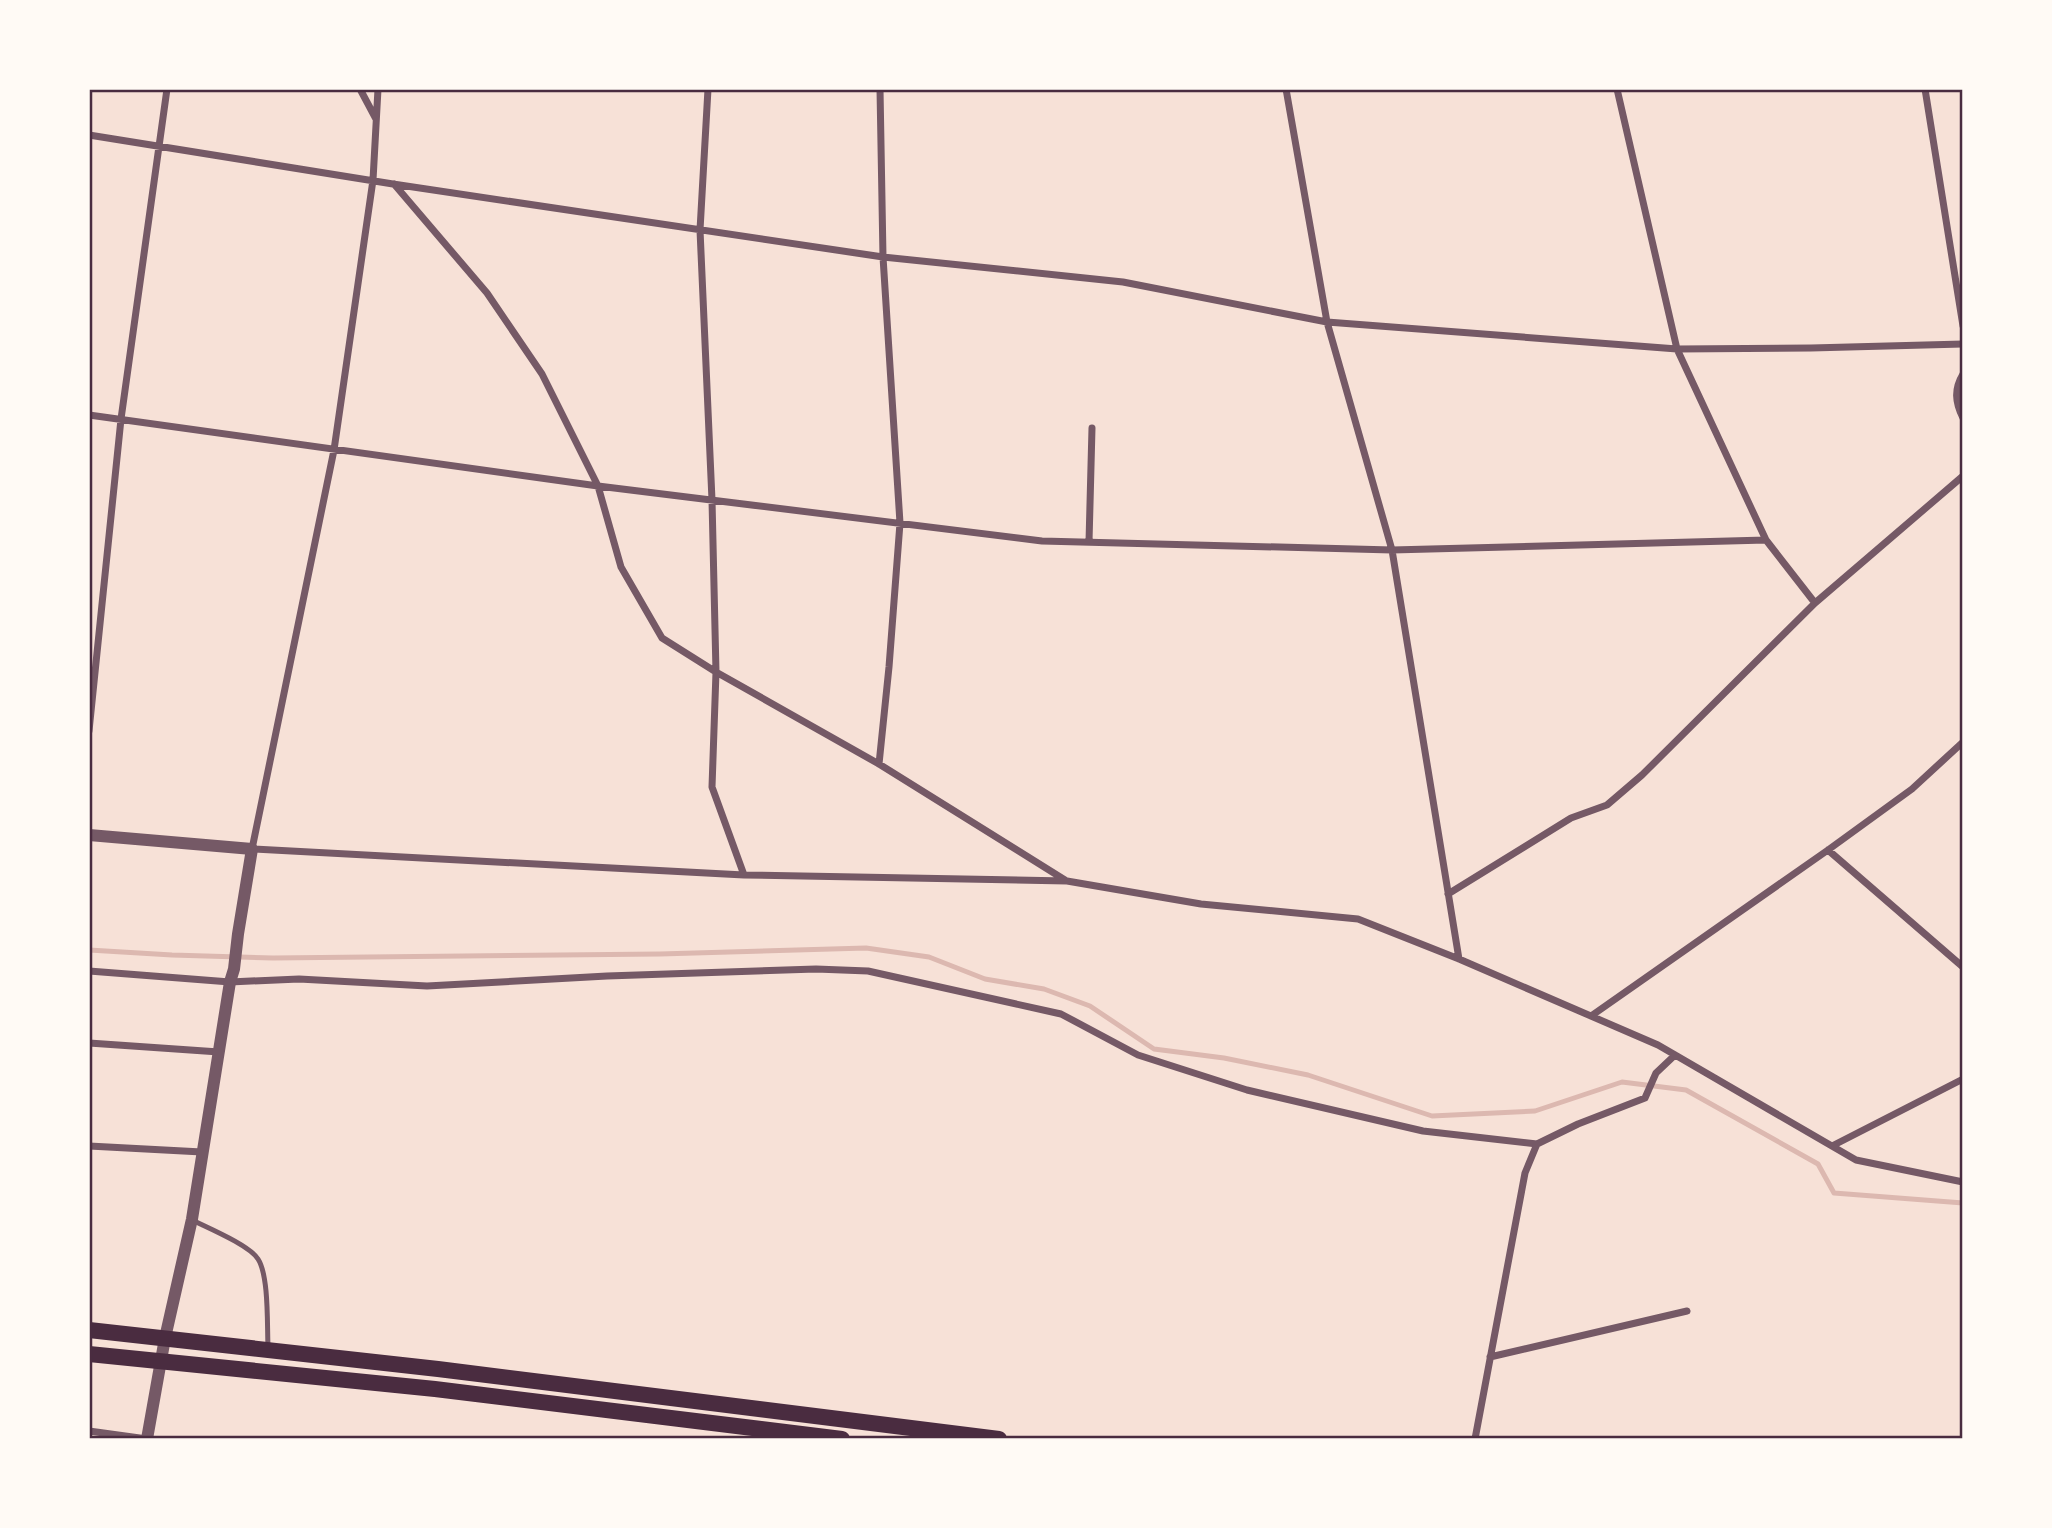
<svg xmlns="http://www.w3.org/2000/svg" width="2052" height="1528" viewBox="0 0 2052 1528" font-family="Mulish,sans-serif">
<rect width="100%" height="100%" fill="#f7e1d7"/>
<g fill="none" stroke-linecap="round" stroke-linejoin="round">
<path stroke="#dcb8b0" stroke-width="5" d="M89,950L172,955L273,958L660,954L866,948L929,957L985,979L1044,989L1090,1006L1154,1049L1224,1058L1308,1075L1432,1116L1535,1111L1622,1082L1686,1090L1818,1164L1834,1193L1963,1203"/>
<path stroke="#755966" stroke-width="5" d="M192,1220C208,1228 249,1245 258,1259C269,1276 267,1325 268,1346"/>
<path stroke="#755966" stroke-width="7" d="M360,89L376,119
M378,89L373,180L334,450L252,849L744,875L1067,881L1201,904L1358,919L1459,959L1658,1045L1856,1160L1963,1182
M708,89L700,230L712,500L716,672L712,787L744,875
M1286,89L1327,322L1392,550L1459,959
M1617,89L1677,349L1766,540L1815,603
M1925,89L1963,326
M89,135L393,184L883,257L1123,282L1327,322L1677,349L1811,348L1963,344
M394,184L487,293L542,374L598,486L621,567L662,638L716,672L879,764L1065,880
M1963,374C1954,389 1955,402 1963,418
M89,415L598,486L1042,541L1392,550L1766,540
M1089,542L1092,428
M89,731L121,419L167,89
M879,764L889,667L900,523L883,257L880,89
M1828,850L1963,967
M1448,894L1571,818L1607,805L1642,775L1815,603L1963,476
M89,971L230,982L299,979L427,986L607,976L816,969L868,971L1061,1014L1138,1055L1247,1090L1423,1131L1537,1144
M1591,1016L1828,850L1912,789L1963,742
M89,1043L219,1052
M89,1146L202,1152
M1832,1146L1963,1079
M1490,1357L1687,1311
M89,1431L147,1439
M1475,1439L1525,1173L1537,1144L1578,1124L1645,1098L1656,1073L1675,1055"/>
<path stroke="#755966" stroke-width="12" d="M89,835L252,849L238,934L234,969L230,982L192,1219L165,1338L147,1439"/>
<path stroke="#4a2c40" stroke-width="16" d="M89,1330L438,1369L999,1439
M89,1354L435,1389L842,1439"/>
</g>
<rect width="2052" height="1528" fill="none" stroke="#fffaf5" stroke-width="182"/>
<rect x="91" y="91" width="1870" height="1346" fill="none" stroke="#4a2c40" stroke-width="2.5"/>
</svg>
